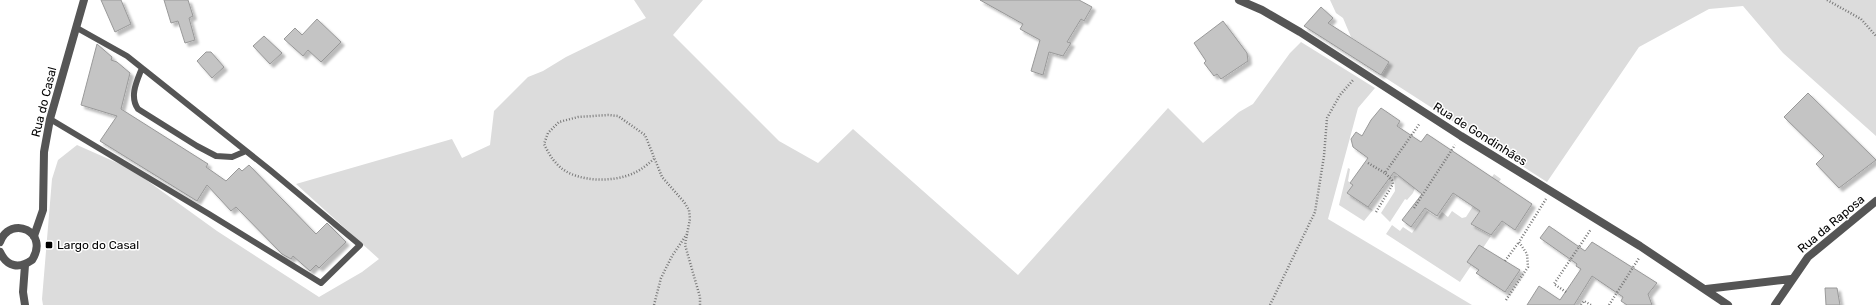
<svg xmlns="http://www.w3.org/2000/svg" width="1876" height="305" viewBox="0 0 1876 305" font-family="Rubik,sans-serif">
<defs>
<filter id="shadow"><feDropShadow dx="3.5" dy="3.5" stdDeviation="1" flood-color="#0004"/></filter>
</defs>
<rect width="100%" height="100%" fill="#fff"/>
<path fill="#dcdcdc" d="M634,0H703L673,35L779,141L818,163L853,129L1018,275L1168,108L1203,143L1239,112L1253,104L1290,53L1301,42L1375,88L1358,108L1328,219L1472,305H43L42,299L52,179L58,160L77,145L131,169L217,231L319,297L362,272L379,259L296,184L452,139L462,158L490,145L494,111L528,77L543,71L566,57L646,18Z
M1330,0H1876V136L1783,53L1743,6L1709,9L1639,47L1547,182L1381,75L1389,62L1351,37L1343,18L1336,13Z
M1348,168L1350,169L1348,181L1353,185L1347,193L1373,210L1364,221L1339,205Z
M1494,174L1501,179L1472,222V225L1491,236L1460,282L1386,234L1392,225L1400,231L1403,227L1412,233L1427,211L1438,218L1442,212L1448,217L1452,211L1462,218L1466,217Z
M1394,176H1400L1415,188L1413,193L1407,200L1405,199L1390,222L1381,213L1395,191Z"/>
<path fill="#c4c4c4" stroke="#999" filter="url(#shadow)" d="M101,0H121L131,24L115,32Z
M164,0H188L193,16L189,18L195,40L185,43L178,21L171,23Z
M980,0H1079L1092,7L1084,21L1081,19L1067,42L1071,43L1063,56L1049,52L1043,75L1031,71L1040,40L1020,29L1023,24Z
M1321,7L1333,18L1328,23L1389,62L1381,75L1304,26Z
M317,19L341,42L321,62L308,50L303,56L284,39L295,28L302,35Z
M1223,21L1247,53L1248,61L1221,79L1217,74L1214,76L1204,63L1206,61L1194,43Z
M264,36L282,53L270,64L253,46Z
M97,44L112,57L111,60L117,62L130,73L121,109L208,164L206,167L226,181L239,168L242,171L249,165L316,234L327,223L346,242L319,268L316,265L310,271L293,256L291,259L282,254L236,207L231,211L207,185L197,201L100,141L117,116L81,105Z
M206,52H211L224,67L212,78L197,61Z
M1808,93L1876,160L1839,188L1816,164L1824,156L1784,117Z
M1381,108L1400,121L1397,126L1421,142L1427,134L1532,204L1515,230L1502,221L1491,235L1471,224L1480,211L1453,193L1437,216L1425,208L1411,227L1402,220L1422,194L1394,172L1368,207L1347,193L1353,185L1350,183L1368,158L1353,147L1351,139L1356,132L1362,136L1371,120Z
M1549,226L1585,251L1592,242L1657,283L1648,294L1652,305H1627L1621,301L1623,297L1592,276L1574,305H1527L1539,286L1560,300L1581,269L1576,266L1577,264L1540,238Z
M1479,245L1520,270L1505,292L1476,273L1479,270L1467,262Z
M1825,288H1837L1840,305H1826Z"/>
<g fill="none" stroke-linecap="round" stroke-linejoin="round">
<path stroke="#777" stroke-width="2.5" stroke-dasharray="1 2" stroke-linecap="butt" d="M1827,0L1861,19L1876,36
M1368,163L1385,173
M1414,208L1455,145
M1376,212L1393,184L1392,180L1385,173L1420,123
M687,234L685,245L700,297V305
M1505,261L1519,242
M1566,292L1554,284L1591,229
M1506,300L1528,267L1527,254L1519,242L1546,199
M654,305L661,278L672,256L687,234L690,219L689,210L684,202L662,177L645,135L618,116L608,115L578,117L559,122L548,133L544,144C548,152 552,160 560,167C577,182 613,183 634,173C641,170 648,164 654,159
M1270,305L1315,212L1324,156L1327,118L1340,95L1354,79
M1581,305L1584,301L1591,305
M1609,305L1639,258"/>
<path stroke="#555" stroke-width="6" d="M142,68C137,81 129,96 138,109L197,146L216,156L232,157L246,151
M50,119L209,214L321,283L360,245L270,170L127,56L77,28"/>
<path stroke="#555" stroke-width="8" d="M1239,0L1262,10L1300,32L1461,136L1640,246L1728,305
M34,236L43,210L44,152L50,119L84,0
M1706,289L1791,279
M25,305L23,292L25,265
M1775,305L1808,257L1876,201"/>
<path stroke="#555" stroke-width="8" d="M0,242C11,214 50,232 32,260C19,269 7,267 0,252"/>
</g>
<rect fill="#000" stroke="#fff" stroke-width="1.5" x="45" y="241" width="8" height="8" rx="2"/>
<g text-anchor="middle" stroke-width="3" stroke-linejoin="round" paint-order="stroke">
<g font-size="12" fill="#000" stroke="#fff">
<text transform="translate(44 102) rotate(-76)" y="4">Rua do Casal</text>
<text transform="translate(1480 134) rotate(32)" y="4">Rua de Gondinhães</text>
<text transform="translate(1831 224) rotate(-40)" y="4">Rua da Raposa</text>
</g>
<g font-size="12" fill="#000" stroke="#fff" text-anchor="start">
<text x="57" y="249">Largo do Casal</text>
</g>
</g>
</svg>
